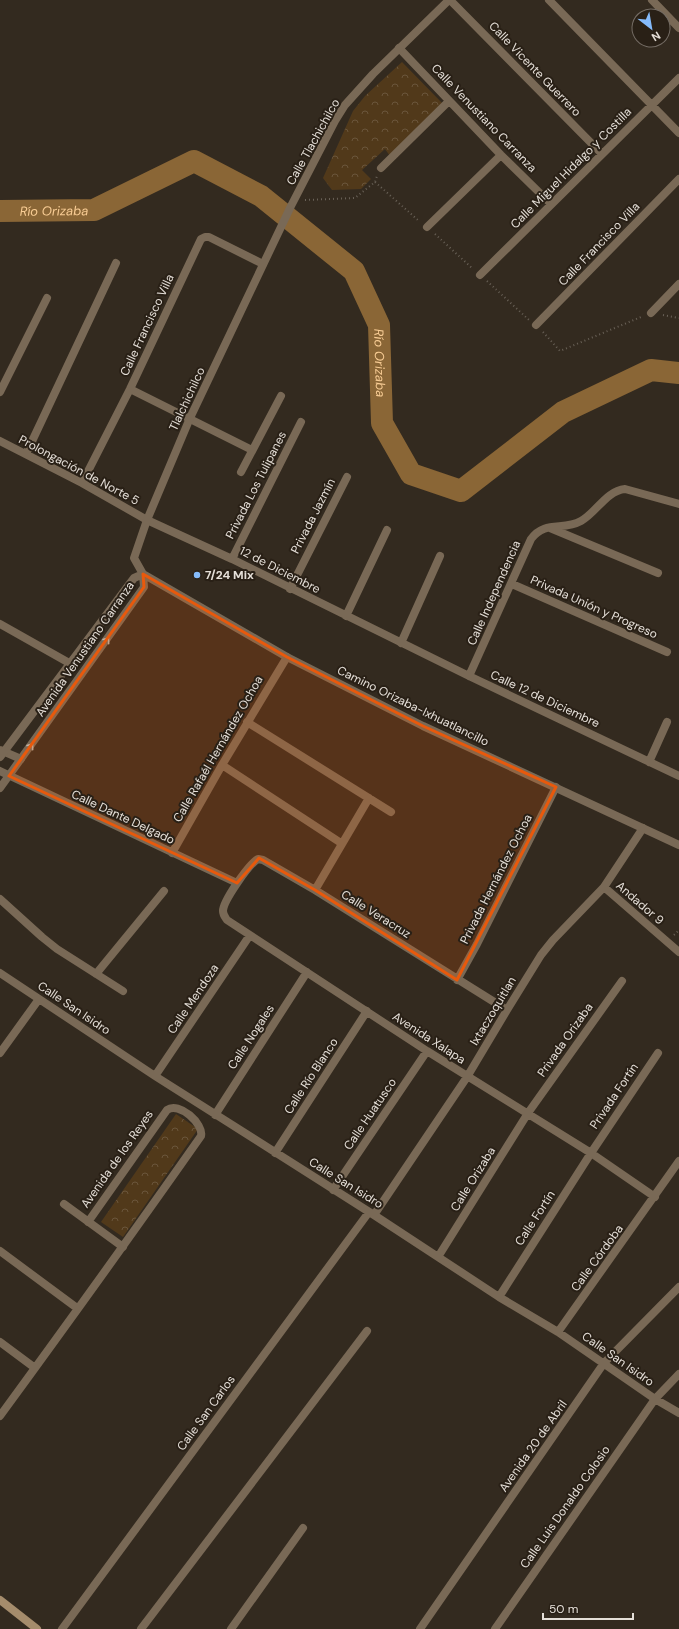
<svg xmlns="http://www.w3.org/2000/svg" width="679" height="1629" viewBox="0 0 679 1629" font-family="'DM Sans',sans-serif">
<defs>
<pattern id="park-crowns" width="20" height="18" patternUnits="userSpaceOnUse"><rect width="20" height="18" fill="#51391a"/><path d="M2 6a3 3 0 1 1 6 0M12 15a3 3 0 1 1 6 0" fill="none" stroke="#6a553b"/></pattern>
</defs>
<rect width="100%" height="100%" fill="#332a1f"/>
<path fill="url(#park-crowns)" d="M402,62L444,105L390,156L385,149L362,170L371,179L361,189L332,190L323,178L353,111L365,96Z
M176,1114L198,1129L123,1237L101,1222Z"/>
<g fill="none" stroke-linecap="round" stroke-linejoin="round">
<path stroke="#8a6636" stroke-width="22" id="s1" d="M0,211L94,210L194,161L261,196L354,271L379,325L382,423L411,474L461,491L563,412L651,370L679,373"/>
<path stroke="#696157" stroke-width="2" stroke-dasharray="1 3" stroke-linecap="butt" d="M375,182L419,221
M305,200L355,198L375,182L377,176
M435,234L473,269
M487,281L529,320
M663,315L679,318
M543,332L560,351L641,317
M674,935L679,930"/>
<path stroke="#796956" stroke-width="8" d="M450,0L602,154
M549,0L679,133
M652,0L679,28
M399,48L501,155L551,204
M381,168L449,101
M427,227L501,155
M480,275L679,78
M651,313L679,284
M536,325L679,179
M130,389L252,450
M0,392L47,298
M0,441L82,483L147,520L232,559L469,676L679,776
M26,454L116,263
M241,472L281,396
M82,483L130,389L201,239L205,237H209L263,264
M550,528L658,573
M232,559L301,422
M512,584L667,652
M290,589L347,477
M346,616L387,530
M0,624L71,664
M401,643L440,556
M469,676L531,539C545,520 563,531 581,521C597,512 606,491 625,489L679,504
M247,722L391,812
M0,750L21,759
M649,762L667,722
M222,765L341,843
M0,771L237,883
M172,853L222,765L287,657
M604,887L679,952
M315,890L369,798
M0,899L42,937L57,949L123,991
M0,973L155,1076L374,1215L499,1297L558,1332L655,1399L679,1413
M96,974L164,891
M457,980L477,944L556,787
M507,1010L315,890L263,860L258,859C249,864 223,901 223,911C223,915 225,917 227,920L427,1051L591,1153L655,1197
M0,1053L39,999
M155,1076L250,935
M215,1115L307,972
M275,1153L367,1011
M333,1190L427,1051
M64,1204L123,1247
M374,1215L467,1077L507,1010L541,955L553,940L604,887L643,828
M0,1251L77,1308
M438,1257L528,1113L622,981
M499,1297L591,1153L658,1053
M558,1332L679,1161
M0,1342L35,1368
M0,1416C68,1323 135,1230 201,1136C204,1124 179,1101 167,1110L88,1222
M62,1629L369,1212
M141,1629L367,1331
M231,1629L303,1528
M420,1629L604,1363L679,1287
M495,1629L655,1399L679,1374"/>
<path stroke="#796956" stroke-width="8" d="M143,574L287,657L423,726L679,845
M0,757L134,578L143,574
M0,788L144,587L143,574L134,558L147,520L190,418L291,206L335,121L345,105L373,74L449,0"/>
<path stroke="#a58c6c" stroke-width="8" d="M0,1600L37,1629"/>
</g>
<defs><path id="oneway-chevron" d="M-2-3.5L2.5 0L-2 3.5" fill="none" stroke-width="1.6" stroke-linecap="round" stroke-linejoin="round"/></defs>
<g stroke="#bfb6aa">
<use href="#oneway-chevron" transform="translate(107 640) rotate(-54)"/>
<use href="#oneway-chevron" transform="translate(31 746) rotate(-54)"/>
</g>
<path fill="#e8590c" fill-opacity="0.2" stroke="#e8590c" stroke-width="3" stroke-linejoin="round" d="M143,574L287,657L423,726L556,787L457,980L315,890L259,858L237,883L9,776L144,587Z"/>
<circle fill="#85bbfb" stroke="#292016" stroke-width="1.5" cx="197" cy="575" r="4"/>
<g text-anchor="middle" stroke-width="4" stroke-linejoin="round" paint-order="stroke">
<g font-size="12" fill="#e5dfd8" stroke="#292016">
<text transform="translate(535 69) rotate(46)" y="4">Calle Vicente Guerrero</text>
<text transform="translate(484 118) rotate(46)" y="4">Calle Venustiano Carranza</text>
<text transform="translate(313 142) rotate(-61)" y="4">Calle Tlachichilco</text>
<text transform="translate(571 168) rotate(-45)" y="4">Calle Miguel Hidalgo y Costilla</text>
<text transform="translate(599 244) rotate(-46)" y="4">Calle Francisco Villa</text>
<text transform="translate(147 325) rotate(-65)" y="4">Calle Francisco Villa</text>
<text transform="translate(187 399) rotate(-65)" y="4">Tlalchichilco</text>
<text transform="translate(79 470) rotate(28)" y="4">Prolongación de Norte 5</text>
<text transform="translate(256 485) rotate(-63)" y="4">Privada Los Tulipanes</text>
<text transform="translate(313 516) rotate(-63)" y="4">Privada Jazmín</text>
<text transform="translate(280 570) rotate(27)" y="4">12 de Diciembre</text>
<text transform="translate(494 593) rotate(-66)" y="4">Calle Independencia</text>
<text transform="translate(594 607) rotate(24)" y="4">Privada Unión y Progreso</text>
<text transform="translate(85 649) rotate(-55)" y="4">Avenida Venustiano Carranza</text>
<text transform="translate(545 699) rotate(25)" y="4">Calle 12 de Diciembre</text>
<text transform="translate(413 706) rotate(26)" y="4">Camino Orizaba-Ixhuatlancillo</text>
<text transform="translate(218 749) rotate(-60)" y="4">Calle Rafaél Hernández Ochoa</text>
<text transform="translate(123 817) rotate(25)" y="4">Calle Dante Delgado</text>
<text transform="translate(496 879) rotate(-63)" y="4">Privada Hernández Ochoa</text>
<text transform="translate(640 903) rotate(41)" y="4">Andador 9</text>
<text transform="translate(376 914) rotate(32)" y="4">Calle Veracruz</text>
<text transform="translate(193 999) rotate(-56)" y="4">Calle Mendoza</text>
<text transform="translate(74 1008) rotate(34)" y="4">Calle San Isidro</text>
<text transform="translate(493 1011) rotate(-59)" y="4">Ixtaczoquitlan</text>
<text transform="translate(251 1037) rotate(-57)" y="4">Calle Nogales</text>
<text transform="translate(429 1038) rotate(33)" y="4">Avenida Xalapa</text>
<text transform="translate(565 1040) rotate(-55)" y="4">Privada Orizaba</text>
<text transform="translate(311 1076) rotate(-57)" y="4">Calle Río Blanco</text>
<text transform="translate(614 1096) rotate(-56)" y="4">Privada Fortín</text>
<text transform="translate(370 1114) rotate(-56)" y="4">Calle Huatusco</text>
<text transform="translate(117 1159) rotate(-55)" y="4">Avenida de los Reyes</text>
<text transform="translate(473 1179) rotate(-58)" y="4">Calle Orizaba</text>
<text transform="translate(346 1183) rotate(32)" y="4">Calle San Isidro</text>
<text transform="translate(535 1218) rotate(-57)" y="4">Calle Fortín</text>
<text transform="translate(597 1258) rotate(-54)" y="4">Calle Córdoba</text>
<text transform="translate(618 1359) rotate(35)" y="4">Calle San Isidro</text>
<text transform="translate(206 1413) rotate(-54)" y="4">Calle San Carlos</text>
<text transform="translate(533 1446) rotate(-55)" y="4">Avenida 20 de Abril</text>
<text transform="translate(565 1507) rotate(-55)" y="4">Calle Luis Donaldo Colosio</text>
</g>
<g font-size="12" font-weight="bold" fill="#e5dfd8" stroke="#292016" text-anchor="start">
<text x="205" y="579">7/24 Mix</text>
</g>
<g font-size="13" font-style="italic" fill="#f8cc94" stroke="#292016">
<text dy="5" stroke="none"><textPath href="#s1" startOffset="54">Río Orizaba</textPath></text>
<text dy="5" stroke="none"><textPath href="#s1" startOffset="498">Río Orizaba</textPath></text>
</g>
</g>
<g transform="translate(651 28) rotate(149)"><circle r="19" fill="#292016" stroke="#746c64"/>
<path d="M0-3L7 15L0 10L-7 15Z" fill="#85bbfb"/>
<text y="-6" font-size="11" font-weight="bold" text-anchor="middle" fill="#e5dfd8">N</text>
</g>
<path d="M543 1613v6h90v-6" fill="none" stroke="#e5dfd8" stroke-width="2"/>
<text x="549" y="1613" font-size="12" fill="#e5dfd8" stroke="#292016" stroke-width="3" paint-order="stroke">50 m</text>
</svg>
